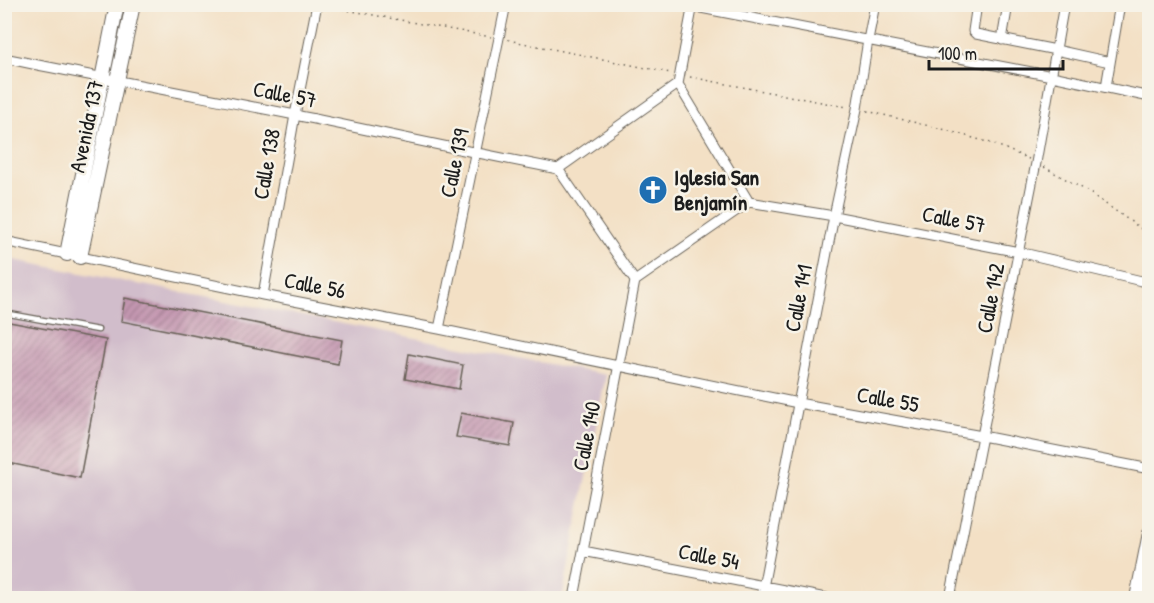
<svg xmlns="http://www.w3.org/2000/svg" width="1154" height="603" viewBox="0 0 1154 603" font-family="'Patrick Hand',sans-serif">
<defs>
<pattern id="building-hatch" width="6" height="6" patternUnits="userSpaceOnUse" patternTransform="scale(1.5)"><rect width="6" height="6" fill="#c497b1"/><path d="M-1 1l2-2M0 6l6-6M5 7l2-2" fill="none" stroke="#9e7a8f"/></pattern>
</defs>
<rect width="100%" height="100%" fill="#f7f3e8"/>
<filter id="ink" filterUnits="userSpaceOnUse"><feTurbulence type="fractalNoise" baseFrequency=".0167" numOctaves="2"/><feDisplacementMap in="SourceGraphic" scale="12" xChannelSelector="R" yChannelSelector="G"/><feConvolveMatrix kernelMatrix="1 2 1 2 8 2 1 2 1" color-interpolation-filters="sRGB"/></filter>
<filter id="wash" filterUnits="userSpaceOnUse"><feTurbulence type="fractalNoise" baseFrequency=".008" numOctaves="4" result="noise"/><feDisplacementMap in="SourceGraphic" scale="24" xChannelSelector="R" yChannelSelector="G"/><feGaussianBlur stdDeviation="1.35" result="paint"/><feColorMatrix in="noise" values="0 0 0 0 0 0 0 0 0 0 0 0 0 0 0 0 0 1.4 0 .05"/><feComposite in="paint" operator="in"/></filter>
<g filter="url(#wash)">
<rect width="100%" height="100%" fill="#f3e0c5"/>
<path fill="#d1bdcb" d="M4,258L606,375L562,598H5Z"/>
<g id="blocks">
<path fill="url(#building-hatch)" d="M125,298L342,340L338,364L121,321Z
M4,321L106,340L80,478L4,462Z
M409,354L463,365L459,389L405,379Z
M461,413L514,423L510,446L456,437Z"/>
</g>
</g>
<g filter="url(#ink)">
<use href="#blocks" fill-opacity="0" stroke="#676157" stroke-width="1.5"/>
<g fill="none" stroke-linecap="round" stroke-linejoin="round">
<g stroke="#676157" stroke-width="7">
<path id="lane" d="M4,313L98,330"/>
</g>
<g stroke="#676157" stroke-width="11">
<path id="street" d="M680,4L1052,76L1150,97
M977,4L973,31L976,34L1056,50L1110,62
M1002,40L1008,4
M4,58C101,78 198,96 295,115C383,133 470,152 558,169
M678,84L693,4
M1106,87L1120,4
M558,169L678,84
M558,169L635,281
M749,202L834,216L1019,252L1150,283
M4,241L263,295L439,329L798,403L982,436L1150,469
M635,281L749,202L678,84
M263,295L295,115L317,4
M439,329L506,4
M583,551L826,598
M574,598L635,281
M761,598L834,216L857,109L868,40L875,4
M950,598L1036,163L1064,4"/>
</g>
<g stroke="#676157" stroke-width="16">
<path id="secondary" d="M67,254L117,4
M80,257L133,4
M1137,598L1150,533"/>
</g>
<path stroke="#676157" stroke-width="1.5" stroke-dasharray="1.5 4.5" stroke-linecap="butt" d="M325,6L491,37
M508,40L671,73
M690,77L847,107
M867,111L946,130L994,144L1029,159
M1044,167L1087,191L1150,235"/>
<use href="#lane" stroke="#fff" stroke-width="4.5"/>
<use href="#street" stroke="#fff" stroke-width="9"/>
<use href="#secondary" stroke="#fff" stroke-width="14"/>
</g>
</g>
<defs>
<g id="church-disc" transform="scale(1.5)"><circle r="9.5" fill="#1f6fb2" stroke="#f7f3e8"/><path d="M-1.2-6h2.4v3.5h3.3v2.4h-3.3V6h-2.4V-.1h-3.3v-2.4h3.3Z" fill="#fff"/></g>
</defs>
<g fill-rule="evenodd">
<use href="#church-disc" x="653" y="190"/>
</g>
<g text-anchor="middle" stroke-width="5" stroke-linejoin="round" paint-order="stroke">
<g font-size="22" fill="#1c1c1c" stroke="#f7f3e8">
<text transform="translate(285 94) rotate(11)" y="8">Calle 57</text>
<text transform="translate(86 126) rotate(-78)" y="8">Avenida 137</text>
<text transform="translate(454 163) rotate(-78)" y="8">Calle 139</text>
<text transform="translate(266 164) rotate(-80)" y="8">Calle 138</text>
<text transform="translate(954 219) rotate(11)" y="8">Calle 57</text>
<text transform="translate(315 285) rotate(11)" y="8">Calle 56</text>
<text transform="translate(798 298) rotate(-79)" y="8">Calle 141</text>
<text transform="translate(990 298) rotate(-79)" y="8">Calle 142</text>
<text transform="translate(888 399) rotate(10)" y="8">Calle 55</text>
<text transform="translate(586 436) rotate(-79)" y="8">Calle 140</text>
<text transform="translate(709 556) rotate(11)" y="8">Calle 54</text>
</g>
<g font-size="22" font-weight="bold" fill="#1c1c1c" stroke="#f7f3e8" text-anchor="start">
<text x="674" y="185">Iglesia San<tspan x="674" dy="25">Benjamín</tspan></text>
</g>
</g>
<rect width="1154" height="603" fill="none" stroke="#f7f3e8" stroke-width="24"/>
<path d="M929 60v9h134v-9" fill="none" stroke="#1c1c1c" stroke-width="3"/>
<text x="938" y="60" font-size="18" fill="#1c1c1c" stroke="#f7f3e8" stroke-width="4.5" paint-order="stroke">100 m</text>
</svg>
